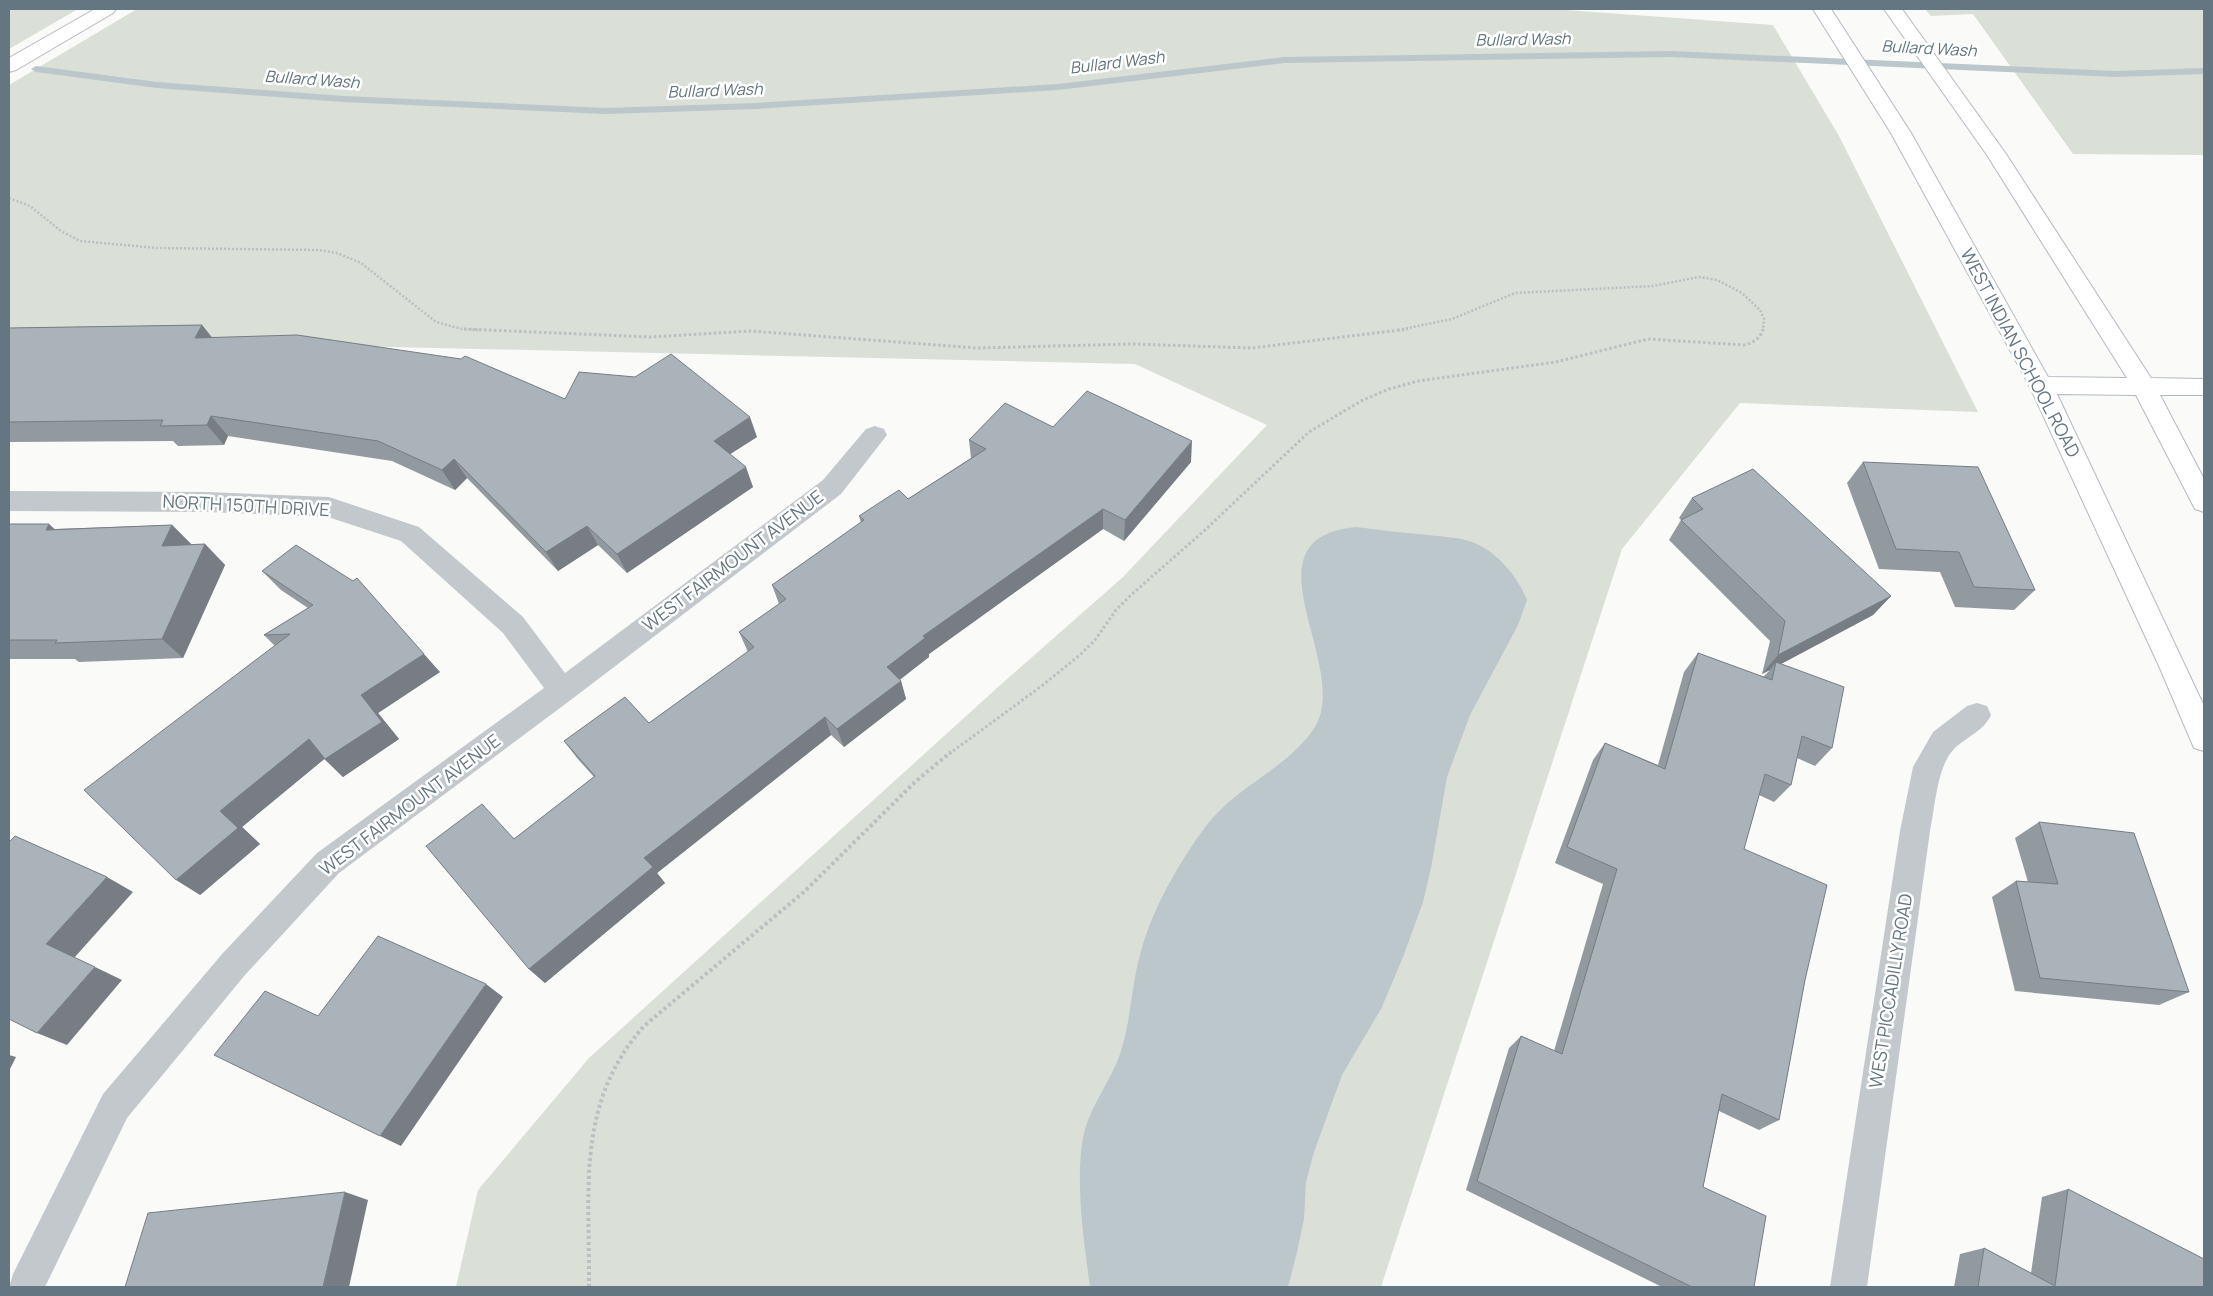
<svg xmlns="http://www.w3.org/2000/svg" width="2213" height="1296" viewBox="0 0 2213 1296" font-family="Manrope,sans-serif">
<rect width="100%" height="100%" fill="#fafaf8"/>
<path fill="#dadfd7" d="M9,9H78L9,49Z
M137,9H1552L1773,25L1839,136L1978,412L1740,403L1622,549L1381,1287H456L478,1190L589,1058L997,688L1123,577L1267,425L1135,364L133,341H9V85Z
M1925,9H2204V155L2073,154L1973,14L1931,16Z"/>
<path fill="#bbc7cb" d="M1356,527C1380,530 1404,533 1428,535C1444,537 1462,537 1477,544C1499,554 1518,578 1527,600L1518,625L1470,715L1447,777L1431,868L1423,902L1403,957L1381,1009L1342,1075L1314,1152L1306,1182L1304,1219L1297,1252L1288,1287H1090C1084,1243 1075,1182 1083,1138C1089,1107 1110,1083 1120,1054C1131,1022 1131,987 1140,955C1152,909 1178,864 1206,826C1236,786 1285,770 1313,730C1356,671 1237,538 1356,527Z"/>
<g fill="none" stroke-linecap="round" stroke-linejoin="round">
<path fill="#bbc7cb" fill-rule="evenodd" d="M1671,51L2116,71L2204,68V74L2116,77L1671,57L1284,63L1058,90L756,109L606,114L343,102L157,88L36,72L31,69L36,66L157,82L343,96L606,108L756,103L1058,84L1284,57Z"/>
<g stroke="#b3babf" stroke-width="2">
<path id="secondary" d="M95,9H116L113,13L16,70L9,72V58Z
M1813,9H1831L1911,133L2048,377L2127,378L1987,155L1884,9H1902L2006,154L2151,378L2204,379V395H2160L2204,479V512L2195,509L2136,395L2057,394L2204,706V751L2194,748L2159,666L2029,385L1891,133Z"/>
</g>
<path stroke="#bbbfc2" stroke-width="2.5" stroke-dasharray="2 2" stroke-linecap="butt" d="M9,198L30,206L61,231L80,241L157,248L319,250L337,253L361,263L436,322L462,329L480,330
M1398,330L1452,319L1515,293L1653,286L1699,277L1717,280L1742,293L1760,310L1764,319L1763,330"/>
<path stroke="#bbbfc2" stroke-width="3" stroke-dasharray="2.5 2.5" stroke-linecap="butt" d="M464,329L650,337L751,331L977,348L1132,344L1252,348L1408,329
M949,754L1043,685L1081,654L1095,640L1116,610L1131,595L1205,530L1309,432L1361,401L1389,389L1418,381L1556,362L1648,339L1744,345C1753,343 1761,338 1763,329"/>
<path stroke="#bbbfc2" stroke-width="4" stroke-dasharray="3 3" stroke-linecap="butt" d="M589,1287C590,1191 575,1104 644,1026L805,891L916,781L951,752"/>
<path fill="#c3c8cc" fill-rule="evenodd" d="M875,426L884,429L887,435L841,494L572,699L339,873L245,975L127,1118L45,1287H9L13,1274L103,1094L223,953L317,853L544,688L503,633L401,541L328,517L207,512L9,511V491L207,492L329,497L419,527L523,617L565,673L823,480L866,429Z
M1977,703L1987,706L1991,715C1984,731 1966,737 1954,749C1937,766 1935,808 1930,831L1867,1287H1830L1900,831L1913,767L1933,732L1967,706Z"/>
<use href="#secondary" fill="#fff" fill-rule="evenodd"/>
</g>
<path fill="#929a9f" d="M202,325L212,337L565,399L757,437L730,454L753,487L627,573L598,545L558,571L467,478L455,490L392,461L228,436L224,445L178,446L173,441L9,442V328Z
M1053,427L1191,462L1124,541L1103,529L929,654V657L900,679L901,681L906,699L844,747L831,735L657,873L665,883L545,983L529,969L514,839L594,777L577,758L564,741L649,723L748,652L739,632L779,604L772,585L861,523L859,516L908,499L971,458L969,440Z
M1863,462L2035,590L2014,610L1955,607L1940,572L1879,569L1847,483Z
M1692,498L1891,596L1873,615L1781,664L1832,748L1815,766L1797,758L1791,785L1774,802L1759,795L1744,849L1805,980L1779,1120L1759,1130L1719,1111L1703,1187L1754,1287H1662L1466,1190L1509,1048L1521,1036L1554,1051L1603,884L1555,863L1593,760L1605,743L1658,765L1684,672L1698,653L1763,677L1770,670L1762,674L1770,641L1669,540L1681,520L1679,518Z
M9,524H49L54,529L172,525L192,545L205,544L225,565L183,658L79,662L75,659H9Z
M262,571L440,672L378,713L399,739L343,777L324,759L242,827L260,844L200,895L275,646L264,635L308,608L281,590Z
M2039,822L2189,992L2159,1005L2015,991L1992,897L2016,881L2028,882L2015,838Z
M2068,1189L2204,1287H1954L1960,1254L1984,1248L2031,1273L2042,1197Z"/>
<path fill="#777d82" d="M202,325L218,346L195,338Z
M211,416L228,436L224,445L207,425Z
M750,417L757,437L721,460L714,441Z
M1192,441L1191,462L1124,541L1125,520Z
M454,459L467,478L455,490L442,470Z
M746,467L753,487L627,573L617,554Z
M1103,509V529L929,654V657L892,686L887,667L923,636Z
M49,524L72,545L46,530Z
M172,525L192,545L162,546Z
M587,526L598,545L558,571L546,552Z
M205,544L225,565L183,658L162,639Z
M1891,596L1873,615L1775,667L1776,662L1770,670L1762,674L1778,655Z
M424,654L440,672L378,713L399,739L343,777L325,759L361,695Z
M901,681L906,699L844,747L837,729Z
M825,717L831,735L657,873L665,883L545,983L529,969L644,858Z
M309,739L328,756L242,827L260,844L200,895L176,880L220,811Z
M107,877L133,892L74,958L46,944Z
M95,967L122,980L67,1045L37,1033Z
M486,984L503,997L401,1146L380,1136Z
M9,1055L16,1057L9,1071Z
M345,1192L368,1200L349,1287H323Z"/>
<path fill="#aab3b9" stroke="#777d82" d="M202,325L195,338L297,335L461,359L465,356L565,399L579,372L635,377L671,354L750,417L714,441L746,467L617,554L587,526L546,552L454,459L442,470L378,441L211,416L207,425L160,426L163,420L9,422V328Z
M1087,391L1192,441L1125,520L1103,509L923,636L925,638L887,667L901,681L837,729L825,717L644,858L653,867L529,969L426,846L482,804L514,839L595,776L564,741L625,697L649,723L754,647L739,632L786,599L772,585L864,520L859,516L899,490L908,499L986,449L969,440L1005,403L1053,427Z
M1863,462L1978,467L2035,590L1974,587L1959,552L1896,549Z
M1753,469L1891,596L1778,655L1785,621L1681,520L1703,509L1692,498Z
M9,524H49L46,530L172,525L162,546L205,544L162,639L55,643L57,640H9Z
M296,545L353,581L357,578L424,654L361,695L382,722L325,759L309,739L220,811L238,828L176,880L84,790L290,634L264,635L313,605L262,571Z
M1698,653L1772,680L1776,662L1844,687L1832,748L1802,736L1791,785L1765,774L1744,849L1827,885L1805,980L1779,1120L1722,1094L1703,1187L1766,1216L1754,1287H1692L1477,1181L1521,1036L1562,1054L1617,869L1567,847L1605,743L1665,769Z
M2039,822L2134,833L2189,992L2040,978L2016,881L2058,884Z
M15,836L107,877L46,944L95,967L37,1033L9,1019V842Z
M378,936L486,984L380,1136L214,1055L265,991L318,1016Z
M2068,1189L2204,1259V1287H1978L1984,1248L2055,1286Z
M345,1192L323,1287H125L148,1213Z"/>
<g text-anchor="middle" stroke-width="5" stroke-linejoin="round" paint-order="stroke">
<g font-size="16" font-style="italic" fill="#60757c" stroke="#fff">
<text transform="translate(1523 39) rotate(-1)" y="6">Bullard Wash</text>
<text transform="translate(1929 48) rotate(3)" y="6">Bullard Wash</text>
<text transform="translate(1117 62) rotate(-7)" y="6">Bullard Wash</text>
<text transform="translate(312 79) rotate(4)" y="6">Bullard Wash</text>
<text transform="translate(715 90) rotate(-2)" y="6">Bullard Wash</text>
</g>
<g font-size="18" fill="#657683" stroke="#fff">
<text transform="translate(2020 353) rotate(62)" y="6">WEST INDIAN SCHOOL ROAD</text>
<text transform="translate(246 506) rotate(3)" y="6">NORTH 150TH DRIVE</text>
<text transform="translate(733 561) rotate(-37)" y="6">WEST FAIRMOUNT AVENUE</text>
<text transform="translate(410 805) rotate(-37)" y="6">WEST FAIRMOUNT AVENUE</text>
<text transform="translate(1891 991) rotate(-81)" y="6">WEST PICCADILLY ROAD</text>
</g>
</g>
<rect width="2213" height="1296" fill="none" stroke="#657683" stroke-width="20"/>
</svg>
